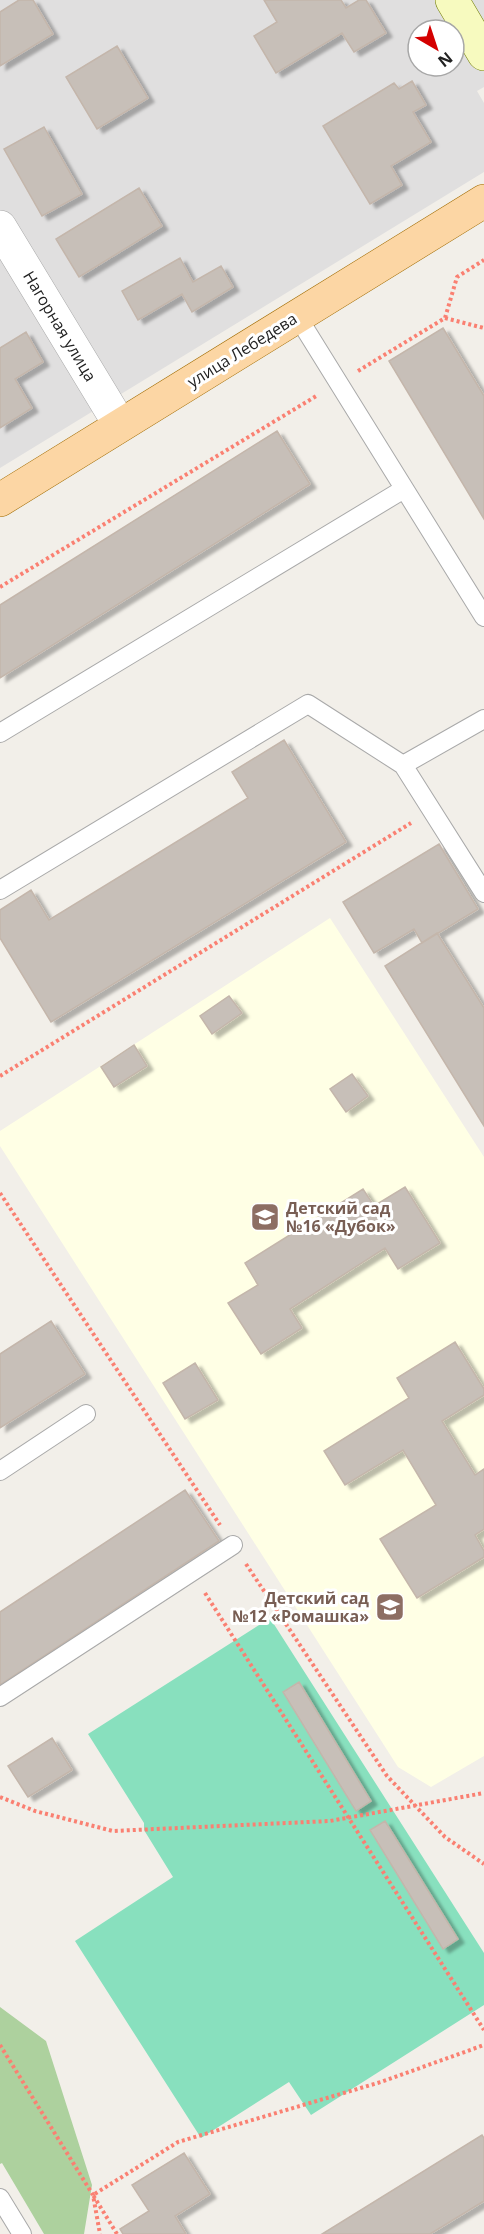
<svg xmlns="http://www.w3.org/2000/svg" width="484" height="2234" viewBox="0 0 484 2234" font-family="'Open Sans',sans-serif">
<defs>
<filter id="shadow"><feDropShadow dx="6" dy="4" stdDeviation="1.5" flood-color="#0004"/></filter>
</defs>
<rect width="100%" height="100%" fill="#f2efe9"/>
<path fill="#e0dfdf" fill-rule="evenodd" d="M0,0H484V87L477,91L484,103V172L0,468ZM418,30H454V66H418Z"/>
<path fill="#ffffe5" d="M330,918L484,1157V1756L431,1787L398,1767L0,1146V1131Z"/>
<path fill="#add19e" d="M0,2007L46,2041L92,2185L84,2234H44L2,2163L0,2164Z"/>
<path fill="#88e0be" d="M270,1618L484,1953V2005L311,2115L289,2082L201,2138L75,1941L173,1877L144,1830V1823L88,1734Z"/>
<path fill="#c7bfb8" stroke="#c4b6ab" stroke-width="1.5" filter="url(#shadow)" d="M19,0H33L53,34L0,66V12Z
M264,0H341L346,8L359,0H366L386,33L354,52L342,33L276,73L254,36L277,22Z
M117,46L148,98L97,129L66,77Z
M412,81L426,105L413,112L431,142L391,166L402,185L370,204L323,126L394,83L399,89Z
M44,127L82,194L42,216L4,149Z
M139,188L162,226L79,277L56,239Z
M180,258L193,282L221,266L233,287L192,312L182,294L138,320L122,291Z
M443,328L484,396V519L389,361Z
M26,332L43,362L15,379L32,408L0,428V348Z
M277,431L310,484L0,678V605Z
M284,740L346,842L51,1022L0,938V910L31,890L49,920L248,798L232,772Z
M439,844L478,909L422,943L414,929L374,953L343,902Z
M437,933L484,1008V1126L385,966Z
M229,996L242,1013L212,1034L200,1016Z
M134,1045L147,1066L114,1087L101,1067Z
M352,1074L368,1096L346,1112L330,1089Z
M405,1187L440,1243L398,1269L385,1248L290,1309L302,1328L261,1354L228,1303L258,1285L245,1263L363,1189L374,1206Z
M51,1321L85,1374L0,1428V1354Z
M455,1342L484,1389V1395L442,1421L475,1475L484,1469V1529L475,1535L484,1551V1557L417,1598L380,1539L436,1505L403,1450L345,1485L324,1451L409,1398L397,1378Z
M195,1363L218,1400L185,1419L163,1383Z
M185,1490L219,1541L0,1685V1612Z
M299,1682L371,1801L356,1811L283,1692Z
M52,1738L72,1770L28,1797L8,1766Z
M385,1821L458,1939L443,1949L370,1830Z
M482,2135L484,2138V2201L430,2234H322Z
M184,2153L210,2194L175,2216L186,2234H123L120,2229L149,2211L132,2185Z"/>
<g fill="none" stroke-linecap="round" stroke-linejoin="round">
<g stroke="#a9a9a9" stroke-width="20">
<path id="lane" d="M297,316L484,617
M0,733L404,489
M403,765L484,719
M0,890L308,704L403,765L484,893
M0,1471L86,1414
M0,1697L233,1545
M0,2198L22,2234"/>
</g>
<g stroke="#a9a9a9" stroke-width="34">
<path id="street" d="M0,227L120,425"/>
</g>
<g stroke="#707d05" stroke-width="34">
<path id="secondary" d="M452,0L484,54"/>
</g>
<g stroke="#a06b00" stroke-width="34">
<path id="primary" d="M0,500L484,201"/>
</g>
<path stroke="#fa8072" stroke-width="4" stroke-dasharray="3 3" stroke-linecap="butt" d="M445,318L484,328
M358,371L445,318L457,277L484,260
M0,587L318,395
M0,1076L411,823
M0,1193L220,1525
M246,1564L387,1776L445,1837L484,1864
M205,1593L484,2030
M0,1797L35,1811L113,1831L330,1821L484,1793
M0,2045L93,2195L100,2234
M117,2234L93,2195L178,2142L381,2082L484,2045"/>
<use href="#lane" stroke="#fff" stroke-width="18"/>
<use href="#street" stroke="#fff" stroke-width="33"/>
<use href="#secondary" stroke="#f7fabf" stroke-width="33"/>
<use href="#primary" stroke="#fcd6a4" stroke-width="33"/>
</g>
<defs>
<g id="school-square" transform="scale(1.5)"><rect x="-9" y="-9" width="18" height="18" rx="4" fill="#8d6e63" stroke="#fff"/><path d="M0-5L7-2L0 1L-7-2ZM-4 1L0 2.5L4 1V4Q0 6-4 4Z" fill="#fff"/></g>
</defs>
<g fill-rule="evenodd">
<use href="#school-square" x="265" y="1217"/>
<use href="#school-square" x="390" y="1607"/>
</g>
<g text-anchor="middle" stroke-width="6" stroke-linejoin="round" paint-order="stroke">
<g font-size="16" fill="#222" stroke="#fff">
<text transform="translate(60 326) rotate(59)" y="6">Нагорная улица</text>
<text transform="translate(242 350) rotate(-32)" y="6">улица Лебедева</text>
</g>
<g font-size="16" font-weight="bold" fill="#785e54" stroke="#fff" text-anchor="start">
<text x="286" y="1214">Детский сад<tspan x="286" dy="18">№16 «Дубок»</tspan></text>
<text x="369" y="1604" text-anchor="end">Детский сад<tspan x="369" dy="18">№12 «Ромашка»</tspan></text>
</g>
</g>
<g transform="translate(436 48) rotate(141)"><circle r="28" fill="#ffffff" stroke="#a7a7a7" stroke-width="1.5"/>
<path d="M0-4.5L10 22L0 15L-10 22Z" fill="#d40000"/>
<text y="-9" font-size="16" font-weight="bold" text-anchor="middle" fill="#222222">N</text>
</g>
</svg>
